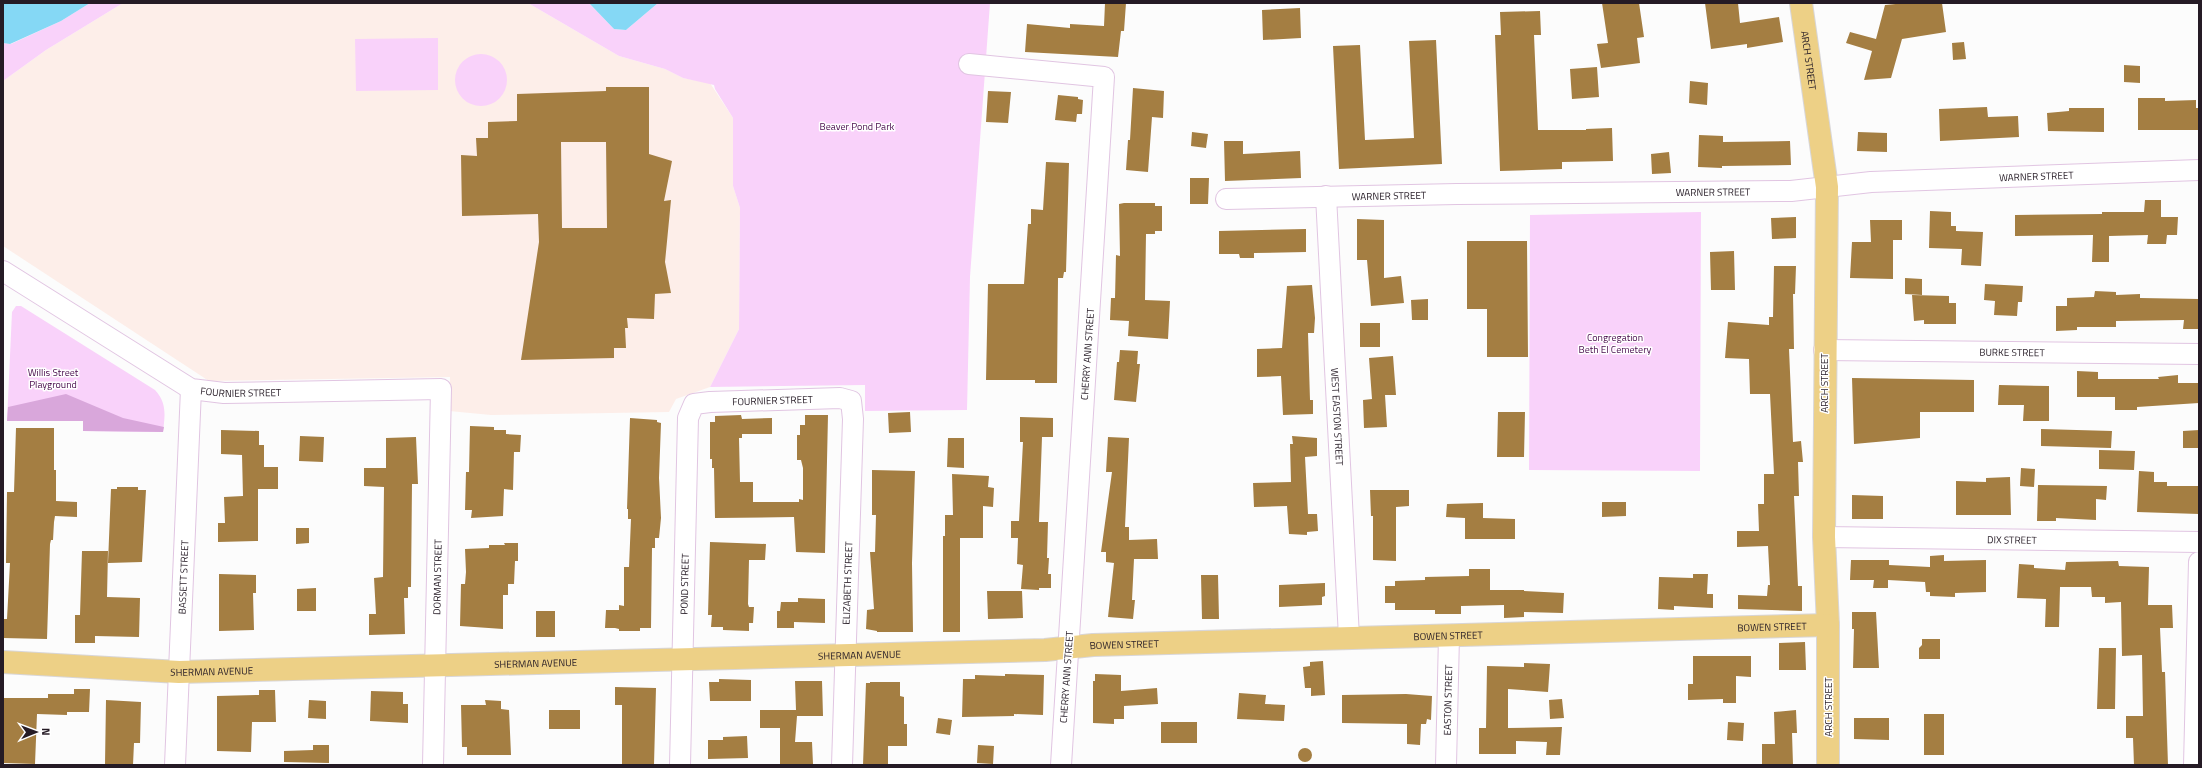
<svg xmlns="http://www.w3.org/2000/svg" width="2202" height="768" viewBox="0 0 2202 768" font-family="'Titillium Web',sans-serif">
<rect width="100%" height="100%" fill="#fcfcfc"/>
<path fill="#fdeee9" d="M123,3H528L619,56L665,69L683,78L710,83L733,118V186L740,208L739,329L710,387L676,399L669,412L491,415L449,411L450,377L209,381L3,246V81L46,50Z"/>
<path fill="#f9d2fa" d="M90,3H123L46,50L3,81V43L11,44L61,21Z
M528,3H589L614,29L626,30L658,3H990L970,277L967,410L865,411V385L710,387L739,329L740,208L733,186V118L715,89L714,85L683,78L665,69L619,56Z
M438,38V90L356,91L355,39Z
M455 80a26 26 0 1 1 52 0a26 26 0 1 1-52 0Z
M1701,212L1700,471L1529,470L1530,215Z
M16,306H21L155,390C167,403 165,415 163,432L83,431V421H7L12,312Z"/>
<path fill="#d9a7db" d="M66,394L123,418L164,427L163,432L83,431V421H7L8,407Z"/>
<path fill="#85d8f5" d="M3,3H90L61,21L10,44L3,43Z
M589,3H658L626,30L614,29Z"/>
<path fill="#a47e42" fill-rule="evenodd" d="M1105,3H1126L1124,31H1121L1118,57L1025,52L1027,24L1070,28V24L1104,26Z
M1602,3H1639L1644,37L1637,38L1640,63L1601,68L1597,44L1608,43Z
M1705,3H1738L1740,23L1779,17L1783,42L1747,48V44L1711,49Z
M1906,3H1942L1946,32L1902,39L1891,78L1864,80L1872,51L1846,43L1850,32L1876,39L1885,5Z
M1300,8L1301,38L1263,40L1262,10Z
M1540,11L1541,35H1534L1538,130H1586V129L1612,128L1613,161L1562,162V169L1500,171L1495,35H1501L1500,12Z
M1436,40L1442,164L1339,169L1333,46L1360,45L1365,140L1414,138L1409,41Z
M1964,42L1966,59L1953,60L1952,43Z
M2124,65L2140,66V83L2124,82Z
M1597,67L1599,97L1572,99L1570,69Z
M1690,81L1708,83L1707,105L1689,103Z
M606,87H649V154L672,161L664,201L671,200L665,262L671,293L655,294L654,319L627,318L628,328H625L626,348H614V358L521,360L539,242L538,214L462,216L461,155L477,156L476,138H488V122L517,121V94L606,91ZM561,142H606L607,228H562Z
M1133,88L1164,91L1163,118L1152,117L1148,172L1126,170L1128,140H1130Z
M988,91L1011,92L1008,123L986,122Z
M1058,95L1078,97V99L1083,100L1082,114H1077L1076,122L1055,120Z
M2138,98H2165V101L2196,100V108H2199V130H2138Z
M1987,107L1988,117L2018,116L2019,137L1940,141L1939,109Z
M2069,108H2104V132L2048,131L2047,113L2069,111Z
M1192,132L1208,134L1206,148L1191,146Z
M1858,132L1887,133V152L1857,151Z
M1699,135L1723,136V142L1790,141L1791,165L1722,166V168L1698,167Z
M1224,141H1243V154L1300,151L1301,178L1225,181Z
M1669,152L1671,173L1652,174L1651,154Z
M1046,162L1069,163L1066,272H1064L1063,278H1058L1057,383H1035V380H986L988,284H1024L1028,224H1031V209L1043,210Z
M1190,178H1209L1208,204H1190Z
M2145,200H2161V217H2178L2177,235H2167L2166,244H2147L2148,235L2109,236V262H2092L2093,235L2015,236V215L2102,214V212H2144Z
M1124,203H1155V206H1162V231H1155V234H1146L1145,300L1170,301L1168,339L1128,336L1129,321L1110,320L1111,298H1115L1116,255L1120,256L1119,204Z
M1930,211L1951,212V226H1956V231L1983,232L1981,266L1961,265L1962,249L1929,248Z
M1796,217V238L1772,239L1771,218Z
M1357,219L1384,220V278L1401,276L1404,303L1371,306L1367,260H1357Z
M1870,220H1902V240H1893V279L1850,278L1852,242H1871Z
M1306,229V252L1254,253V258H1240L1239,254H1219V231Z
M1467,241H1527L1528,357H1487V309H1467Z
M1734,251L1735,290H1711L1710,252Z
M1774,266H1796L1795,294H1793L1794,349H1789L1793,442L1801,441L1803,462H1798L1799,496H1794L1798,586H1802V611L1738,609V595L1767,596L1768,585H1770L1768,546L1737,547V531H1759L1758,504H1764V474H1774L1770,394H1750L1749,359L1725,358L1728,322L1769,325V317H1773Z
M1905,278L1922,279V295L1905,294Z
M1985,284L2023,286L2022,302H2018L2017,316L1994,315L1995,301L1984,300Z
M1312,285L1315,318L1314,333H1308L1310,400H1313V414L1283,415L1281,376L1257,377V349L1282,348L1287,286Z
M2095,291L2116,292V295L2140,294V298L2199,299V329H2183L2184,320L2116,321V327H2077V330L2056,331V306H2067V298L2094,297Z
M1912,295L1949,296V303H1956V324H1924V320L1914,321Z
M1428,299V320H1412L1411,300Z
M1360,323H1380V347H1360Z
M1120,350L1138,351L1137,364H1140L1136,402L1114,400L1117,362H1119Z
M1393,356L1396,395H1385L1387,427L1364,428L1363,400L1372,399L1369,358Z
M2077,371L2098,372V379H2159L2158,377L2178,375V383H2199V403L2137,407V410H2115V397H2077Z
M1852,378L1974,380V412H1920V438L1854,444Z
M1999,385L2049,386V421H2023L2024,405H1998Z
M910,412L911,432L889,433L888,413Z
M1498,412H1525L1524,457H1497Z
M741,415L742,419L772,418V434H742V438H739L740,482H753V502H799V499L803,500V468L801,460H797V435H800V425H805V415H828L825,553L796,552L794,517L715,518L714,468H712V459H710V422H715V416Z
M1020,417L1053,418V437H1042L1039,522H1048L1047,558H1049L1048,574H1051V588H1039V590L1021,589L1023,565L1017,564L1018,538H1011V521H1019L1023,442H1020Z
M630,418L657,420V422L661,423L659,478L661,518L659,538H655V548H652L651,628H640V631H619V629L615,628H605L606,610H619V605L624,606V567H629L631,519H628V509H627Z
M470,426L494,427V430H506V434L521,435L520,452H514L513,490L504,489L503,516L471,518L472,510H465L466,472H469Z
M16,428H54V470H56V501L77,502V517L55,516L54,522L53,540H51L50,544L47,639L3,638V619H7L10,563H6L7,492H14Z
M2041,429L2112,431L2111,448L2041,446Z
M221,430L259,431V445H264V467H278V489H258V541L218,542V523H225L224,497L243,496L242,455L221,454Z
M2199,430V448H2183V431Z
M300,436L324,437L323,462L299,461Z
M1292,436L1317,438V456L1305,457L1308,514H1317L1318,531L1307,532V535L1289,534L1287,506L1254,507L1253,483L1291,482L1290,444H1293Z
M416,437L418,484H412L411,587H408V598H404L405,634L369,635V614H376L374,578L383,577L384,487L364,486V468H386V438Z
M1108,437L1129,438L1125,527H1129V540L1157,539L1158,559H1134L1132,600H1135L1133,619L1108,617L1114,563L1106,562V552H1101L1112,472H1106Z
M948,438H964V468L947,467Z
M2099,450L2135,451L2134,470L2099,469Z
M2021,468L2035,469L2034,487L2020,486Z
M872,470L915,471L912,563L913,632H877V631L866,629L867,610L874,609L870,552H875L876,515H872Z
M2139,471L2154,472V482H2167V486H2199V514L2137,512Z
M952,474L989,476L988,487L994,488L993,507L983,506V538H960V632H943V536H945V515H953Z
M2010,477L2011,515H1956V481L1986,482V478Z
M2038,485L2107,486L2106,500L2096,499V520L2056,518V521H2037Z
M117,487H138V490H146L142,562L108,563L111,489H117Z
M1370,490H1409V506L1396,507V561L1373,560V516H1371Z
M1852,495L1883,496V519H1852Z
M1602,502H1626V516L1602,517Z
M1483,503V518L1515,519V539H1465V518L1446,517L1447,504Z
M296,528H309V543L296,544Z
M710,542L766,544L765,560H749L748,604L749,607H754L753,623H749V631L723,630V627H711L712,615H708Z
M504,543H518V561H515L514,584H508V595H503V629L460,626L461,584H465L466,572L465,549L489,548V545H505Z
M82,551H108L107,597L140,598L139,637L95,636V643H75V615H80Z
M1944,555V561L1986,560V592L1955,593V597L1930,596V592H1926L1925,582L1888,580V588H1873L1874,580H1850L1851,560H1889V565L1930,567V556Z
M2118,561L2119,566L2149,567L2148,605H2172L2173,628H2160L2162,672H2165L2168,765H2134L2133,738H2126V716H2143L2142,655L2122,656L2121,602L2105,603V597H2092L2091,587H2060L2059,627H2045L2046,599L2017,598L2019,564L2034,565V568L2065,570L2066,562Z
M1469,569H1490V590H1524V591L1564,593L1563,613L1524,612V617L1504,618V605L1461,606V614H1435V610H1395V603H1385V586H1395V581L1425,580V577L1469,576Z
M219,574L256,575V593H253L254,630L219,631Z
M1693,574H1708L1707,594H1713V608L1674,606V610L1658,609L1659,577L1693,578Z
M1201,575H1218L1219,619H1202Z
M1325,583V596L1322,597V605L1279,607V585Z
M316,588V611H297V589Z
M987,591H1022L1023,618L988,619Z
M798,598L825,599V623L794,622V628H777V611H780L781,602H798Z
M536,611H555V637H536Z
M1852,612H1876L1879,668H1853L1854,629H1852Z
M1922,639H1940V659H1919V648L1922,645Z
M1805,642L1806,670H1779V643Z
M2099,648H2116L2115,709H2097Z
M1693,656H1751V677L1736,676V703H1723V699L1688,700V684H1693Z
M1323,661L1325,695L1311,696V688H1305L1303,667L1310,666V662Z
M1524,663L1550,664L1548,692L1508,689V728L1562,727L1560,755H1546L1547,742L1516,741V754H1479V728H1486L1487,666L1524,667Z
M1005,674L1044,675L1043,715L1014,714V716L962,717L963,679H975V675L1005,676Z
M1095,674L1121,675V691L1157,688L1158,704L1124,706V719H1114V724L1093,723V681H1095Z
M719,679L751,680V701H710L709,682H719Z
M795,681H822L823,716H797L795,742H812L813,764H780V728H760V710H796Z
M870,682H900V696L904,697V724H907V746H888V765H863L866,683H870Z
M615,687L656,688L654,765H622V705H615Z
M74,689H90L89,712H67V715L37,714L35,764L3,763V698H48V694H74Z
M259,690H275L276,722H252L251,752L217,751V696L259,695Z
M371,691L403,692V704H408V723L370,721Z
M1239,693L1266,695L1265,704L1285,705L1284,721L1237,719Z
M1406,694L1432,696L1431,720L1427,719L1426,724H1421L1420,745L1407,744V724L1342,723V695Z
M1562,699L1564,718L1550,719L1549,700Z
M106,700L141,702L140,743H134L133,765H105Z
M309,700L326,701V719L308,718Z
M485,700L501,701V709L509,710L511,755H467V747H462L461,705H486Z
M549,710H580V729H549Z
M1796,710L1797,733H1792L1793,765H1762V744H1775L1774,712Z
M1924,714H1944V755H1924Z
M938,718L952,720L950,735L936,733Z
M1854,718H1889V740L1854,739Z
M1161,722H1197V743H1161Z
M1728,722L1744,723L1743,741L1727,740Z
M747,736L748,758L708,759V740H723V737Z
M313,745H329V763L284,762V751L313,750Z
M978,745L994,746L993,764L977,763Z
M1298 755a7 7 0 1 1 14 0a7 7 0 1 1-14 0Z"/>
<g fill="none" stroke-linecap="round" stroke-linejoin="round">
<g stroke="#e1c5e2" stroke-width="22">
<g id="minor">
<path d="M969,64L1104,77L1061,765"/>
<path id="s1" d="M1326,196L1349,637"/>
<path id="s2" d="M1226,199L1457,194L1791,191L1871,182L2199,170"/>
<path id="s3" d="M3,271L191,389L224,393L441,389L433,765"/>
<path id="s4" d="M1824,350L2199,354"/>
<path id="s5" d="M1824,537L2199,542"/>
<path id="s6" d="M175,765L191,389"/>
<path id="s7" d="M680,765L688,418L694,404L710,402L840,398L851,401L853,419L842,765"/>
<path id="s8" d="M1446,765L1449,636"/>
<path d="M2194,765L2199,562"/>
</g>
</g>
<g stroke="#d8d6d8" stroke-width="24">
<g id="major">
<path id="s9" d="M1801,3L1827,187L1824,537L1828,625V765"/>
<path id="s10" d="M3,662L179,672L1045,650L1093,645L1828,625"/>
</g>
</g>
<use href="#minor" stroke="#fff" stroke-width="20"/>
<use href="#major" stroke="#edd086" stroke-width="22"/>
</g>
<g text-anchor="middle" stroke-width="3" stroke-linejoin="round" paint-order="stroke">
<g font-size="10" fill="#251b25" stroke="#fff">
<text dy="4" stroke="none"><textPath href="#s9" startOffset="58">ARCH STREET</textPath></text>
<text dy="4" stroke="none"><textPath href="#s2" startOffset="811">WARNER STREET</textPath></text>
<text dy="4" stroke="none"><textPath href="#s2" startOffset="487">WARNER STREET</textPath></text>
<text dy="4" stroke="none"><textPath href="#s2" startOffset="163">WARNER STREET</textPath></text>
<text dy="4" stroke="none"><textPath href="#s4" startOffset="188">BURKE STREET</textPath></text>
<text transform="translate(1087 354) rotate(-86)" y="4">CHERRY ANN STREET</text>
<text transform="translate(1824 383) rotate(-90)" y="4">ARCH STREET</text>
<text dy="4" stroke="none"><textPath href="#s3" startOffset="272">FOURNIER STREET</textPath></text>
<text dy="4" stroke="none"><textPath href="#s7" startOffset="441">FOURNIER STREET</textPath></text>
<text dy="4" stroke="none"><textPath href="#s1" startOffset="221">WEST EASTON STREET</textPath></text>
<text dy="4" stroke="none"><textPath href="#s5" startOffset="188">DIX STREET</textPath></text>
<text dy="4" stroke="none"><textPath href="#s6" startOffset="188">BASSETT STREET</textPath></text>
<text transform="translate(437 577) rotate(-89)" y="4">DORMAN STREET</text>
<text transform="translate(847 583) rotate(-88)" y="4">ELIZABETH STREET</text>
<text dy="4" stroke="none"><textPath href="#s7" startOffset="181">POND STREET</textPath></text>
<text dy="4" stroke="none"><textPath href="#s10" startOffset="1770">BOWEN STREET</textPath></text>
<text dy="4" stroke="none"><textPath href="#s10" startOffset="1446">BOWEN STREET</textPath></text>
<text dy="4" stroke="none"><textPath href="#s10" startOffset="1122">BOWEN STREET</textPath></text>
<text dy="4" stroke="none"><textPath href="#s10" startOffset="857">SHERMAN AVENUE</textPath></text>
<text dy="4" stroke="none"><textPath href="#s10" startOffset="533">SHERMAN AVENUE</textPath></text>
<text dy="4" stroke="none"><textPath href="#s10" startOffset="209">SHERMAN AVENUE</textPath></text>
<text transform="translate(1066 677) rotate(-86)" y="4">CHERRY ANN STREET</text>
<text dy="4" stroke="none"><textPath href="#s8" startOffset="65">EASTON STREET</textPath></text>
<text transform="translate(1828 707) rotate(-90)" y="4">ARCH STREET</text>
</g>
<g font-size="10" fill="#470b4c" stroke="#fff">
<text x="857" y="130">Beaver Pond Park</text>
<text x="1615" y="341">Congregation<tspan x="1615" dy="12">Beth El Cemetery</tspan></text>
<text x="53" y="376">Willis Street<tspan x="53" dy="12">Playground</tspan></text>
</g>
</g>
<rect width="2202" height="768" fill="none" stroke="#251b25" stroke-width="8"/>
<g transform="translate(36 732) rotate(89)" stroke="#ffffff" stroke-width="3" paint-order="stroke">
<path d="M0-3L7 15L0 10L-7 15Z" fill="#251b25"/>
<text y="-6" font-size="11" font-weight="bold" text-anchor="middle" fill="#251b25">N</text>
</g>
</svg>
